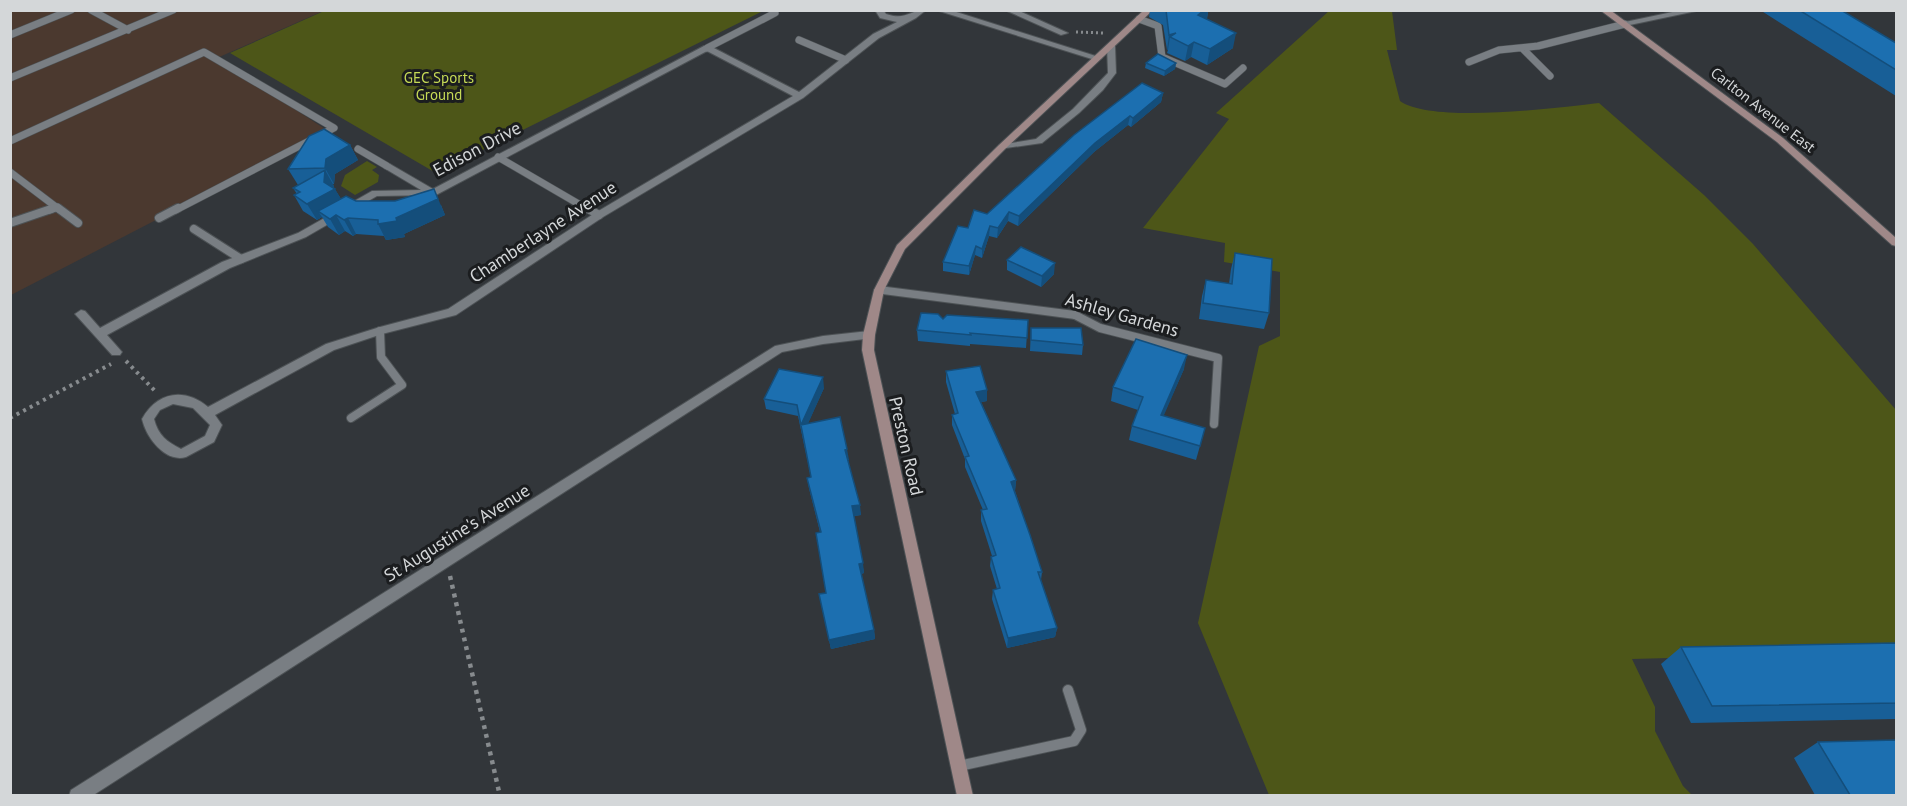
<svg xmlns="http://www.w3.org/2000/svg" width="1907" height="806" viewBox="0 0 1907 806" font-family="'PT Sans',sans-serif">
<rect width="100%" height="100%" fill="#32363a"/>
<path fill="#4b392f" d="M11,11H323L217,58L328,131L11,295Z"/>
<path fill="#4d5618" d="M324,11V10L763,11L436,173L230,53Z
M1329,11H1392L1397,50H1387L1400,101C1433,124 1556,108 1599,103L1704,195L1753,244L1896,410V652L1632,659L1655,707V731L1683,786L1692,795H1269L1198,623L1259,346L1280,336V272L1224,262L1225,243L1143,228L1229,119L1216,113Z
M367,161L377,167L372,170L379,175L378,182L355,195L341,186L345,175Z"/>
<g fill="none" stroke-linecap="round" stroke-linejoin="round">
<g stroke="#4d5255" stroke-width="8">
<path id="lane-far2" d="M91,10L128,30
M1139,19L1158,26L1162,57L1225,84L1243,68
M10,35L71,10
M799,40L846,60
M707,48L775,13
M1522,48L1550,76
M1469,62L1499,50L1538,46L1625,24
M10,78L173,10
M10,141L204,52L334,128L176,210
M358,149L387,166
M498,157L589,210
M10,172L60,210
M50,210L57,207"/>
</g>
<g stroke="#4d5255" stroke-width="10">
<path id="lane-far1" d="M58,208L78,223
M587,208L599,215
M159,218L178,208
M10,223L54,208
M194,229L241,259
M1075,315L1100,328L1218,358L1214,424
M351,418L402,385L381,357L380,331"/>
</g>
<g stroke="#4d5255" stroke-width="12">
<path id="lane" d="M959,766L1074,741L1081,730L1068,690"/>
</g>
<g stroke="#4d5255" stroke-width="2">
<path id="street" d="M875,10H883L886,14C906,21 909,10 926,10L916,18L879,38L803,98L603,217L456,315L382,334L334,350L215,415L222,425L214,442L186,457C165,463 146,437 142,419C157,392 184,387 208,407L326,344L380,327L448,309L595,213L793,96L707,51L436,195L377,196L306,237L230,268L107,335L122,352L120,355H112L75,314L81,310L85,311L100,328L222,262L298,233L372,191L421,190L384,168V164H390L433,189L704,46H710L799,92L873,34L897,22L880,18ZM173,404L193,408L210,425L205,436L181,449C167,442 158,435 154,419L160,410Z
M936,10H950L1102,58L1095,60Z
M1005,10H1017L1068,33L1061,35Z
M1682,10H1701L1625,26L1621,24L1625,22Z
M1111,43L1115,46L1116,73L1103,90L1079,113L1042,143L999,149V145L1036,139L1073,109L1108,73L1107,46Z
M879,286L1075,311L1081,315L1075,319L875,293L874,290Z
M869,331L873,332L875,335L873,338L823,344L782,352L92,796H69L71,790L775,346L823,336Z"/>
</g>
<g stroke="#4d5255" stroke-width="2">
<path id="secondary" d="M1144,10H1153L1005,149L905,249L884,290L875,335L874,350L973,796H957L862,350L863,335L874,290L897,245L999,145Z
M1600,10H1610L1783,138L1896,238V246L1892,245L1777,142Z"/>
</g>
<path stroke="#878b8e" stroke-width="3" stroke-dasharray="2 3" stroke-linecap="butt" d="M1076,32L1104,33"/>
<path stroke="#878b8e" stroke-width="4" stroke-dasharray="3 4.5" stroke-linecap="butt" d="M126,361L156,392
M10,418L111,364"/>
<path stroke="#878b8e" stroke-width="4.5" stroke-dasharray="4 5" stroke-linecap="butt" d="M450,576L500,796"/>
<use href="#lane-far2" stroke="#797e83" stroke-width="7"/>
<use href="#lane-far1" stroke="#797e83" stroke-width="8"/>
<use href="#lane" stroke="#797e83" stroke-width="10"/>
<use href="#street" fill="#797e83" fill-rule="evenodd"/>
<use href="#secondary" fill="#9f8888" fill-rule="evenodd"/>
</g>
<path fill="#185f97" d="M1150,10H1211L1208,12L1207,19L1233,48L1207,65L1191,57L1185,61L1167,53L1168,50H1167L1163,25L1149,17Z
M1760,10H1841L1896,43V96Z
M1146,63H1176L1175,69L1164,76L1145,68Z
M1163,93L1161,102L1131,127L1128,125L1094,152L1018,226L1008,221L997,238L989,236L982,258L975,255L969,275L943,271V262L968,228Z
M350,145L358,160L335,174L334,184H333L334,188L341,199L356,201L441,205L445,215L404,234L405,237L386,240L384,236L356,234L353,236L345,231L339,235L328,227L322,217L317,220L303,211L294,195L297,194L293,188L298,185L288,169Z
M1235,253L1269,313L1264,329L1199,319L1202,296L1206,280L1229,284L1231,269Z
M1007,260L1054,274L1041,287L1007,270Z
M943,319L1028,320L1026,348L970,344V346L918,341L917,330Z
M1031,328L1083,345L1082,355L1030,351Z
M1184,369L1163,416L1205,428L1196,460L1129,440L1132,426L1138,410L1111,401L1113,387Z
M946,371L987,390V401L981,402L1016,480L1015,491L1042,572L1041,580L1057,628L1055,637L1007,648L992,599L993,590L997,589L990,566L991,557L992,556L981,521V510H983L965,467V459L952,425V415L955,414L946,382Z
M824,388L808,423L849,460H848L861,515L854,516L864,573L861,574L874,630L875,639L831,649L819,594L826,593L820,532L809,488L807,478L811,477L798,416L766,409L764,399Z
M1896,643V719L1691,723L1661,664L1681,647Z
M1818,742L1896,795H1815L1794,758Z"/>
<path fill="#144e7b" d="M1203,10H1211L1208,12L1206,22L1198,15Z
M1176,33L1170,37L1168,50H1167L1169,35Z
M1236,33L1233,48L1207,65L1210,49Z
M1194,42L1191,57L1185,61L1188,46Z
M1176,63L1175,69L1164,76L1165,71Z
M1163,93L1161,102L1131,127L1133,118Z
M1130,116L1128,125L1094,152L1018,226L1019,216L1095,143Z
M350,145L358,160L335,174L334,184L325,168L326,159Z
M325,170L334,186V189H335L344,204L318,211L322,217L317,220L307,204L324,182Z
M434,189L445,215L404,234L405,237L386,240L378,224L396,218Z
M1009,212L1008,221L997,238L998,228Z
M336,215L345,231L339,235L330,219Z
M348,218L356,234L353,236L344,220Z
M990,226L989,236L982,258V249Z
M976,246L975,255L969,275V266Z
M1055,263L1054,274L1041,287L1042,276Z
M1187,355L1184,369L1158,429L1161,415Z
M823,377L824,388L803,435L801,425Z
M987,390V401L976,403V392Z
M847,449L849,460H846L845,450Z
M1016,480L1015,491L1011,492V482Z
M860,505L861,515L854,516L852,506Z
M863,563L864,573L860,574L859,564Z
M1057,628L1055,637L1007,648L1008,638Z
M874,630L875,639L831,649L829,640Z"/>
<path fill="#1c6fb0" stroke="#144e7b" stroke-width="1.5" d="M1166,10H1204L1198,15L1236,33L1210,49L1194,42L1188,46L1170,37L1176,33L1169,35Z
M1799,10H1841L1896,43V70Z
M1158,54L1176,63L1165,71L1146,63Z
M1142,83L1163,93L1133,118L1130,116L1095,143L1019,216L1009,212L998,228L990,226L982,249L976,246L969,266L943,262L958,226L968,228L974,210L987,214L1074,135Z
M324,129L350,145L326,159L325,168L288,169L309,136Z
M325,170L324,182L335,189L307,204L294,195L300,192L293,188Z
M434,189L438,199L396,218L397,221L378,224V220L348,218L344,220L336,215L330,219L318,211L346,196L356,201H395Z
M1021,247L1055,263L1042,276L1007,260Z
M1235,253L1272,259L1269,313L1203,303L1206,280L1232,284Z
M921,313L938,314L943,319L947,315L1028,320L1027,338L970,333L971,335L917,330Z
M1031,328H1081L1083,345L1031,340Z
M1136,339L1187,355L1161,415L1205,428L1200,446L1132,426L1143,397L1113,387Z
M980,366L987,390L976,392L1016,480L1011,482L1030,535L1042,572H1038L1057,628L1008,638L993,590L1000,588L991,557L996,555L981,510L987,509L965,457L969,456L952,415L958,413L946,371Z
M779,369L823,377L801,425L840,417L847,449L845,450L860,505L852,506L863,563L859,564L874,630L829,640L819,594L826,593L816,533L821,532L807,478L811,477L797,405L764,399Z
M1896,643V703L1712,706L1681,647Z
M1896,740V795H1850L1818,742Z"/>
<g text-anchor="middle" stroke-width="6" stroke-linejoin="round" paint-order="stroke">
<g font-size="15" fill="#c6da56" stroke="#1b1d1f">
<text x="439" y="83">GEC Sports<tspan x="439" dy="17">Ground</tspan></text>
</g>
<g font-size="15" fill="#d4d7d9" stroke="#1b1d1f">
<text transform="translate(1763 110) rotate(38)" y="5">Carlton Avenue East</text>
</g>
<g font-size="18" fill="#d4d7d9" stroke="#1b1d1f">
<text transform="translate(477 149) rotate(-28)" y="6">Edison Drive</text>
<text transform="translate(543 232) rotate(-33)" y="6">Chamberlayne Avenue</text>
<text transform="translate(1122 315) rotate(16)" y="6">Ashley Gardens</text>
<text transform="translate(906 446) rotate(77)" y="6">Preston Road</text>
<text transform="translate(457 533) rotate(-32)" y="6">St Augustine's Avenue</text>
</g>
</g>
<rect width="1907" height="806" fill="none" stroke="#d4d7d9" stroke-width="24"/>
</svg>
